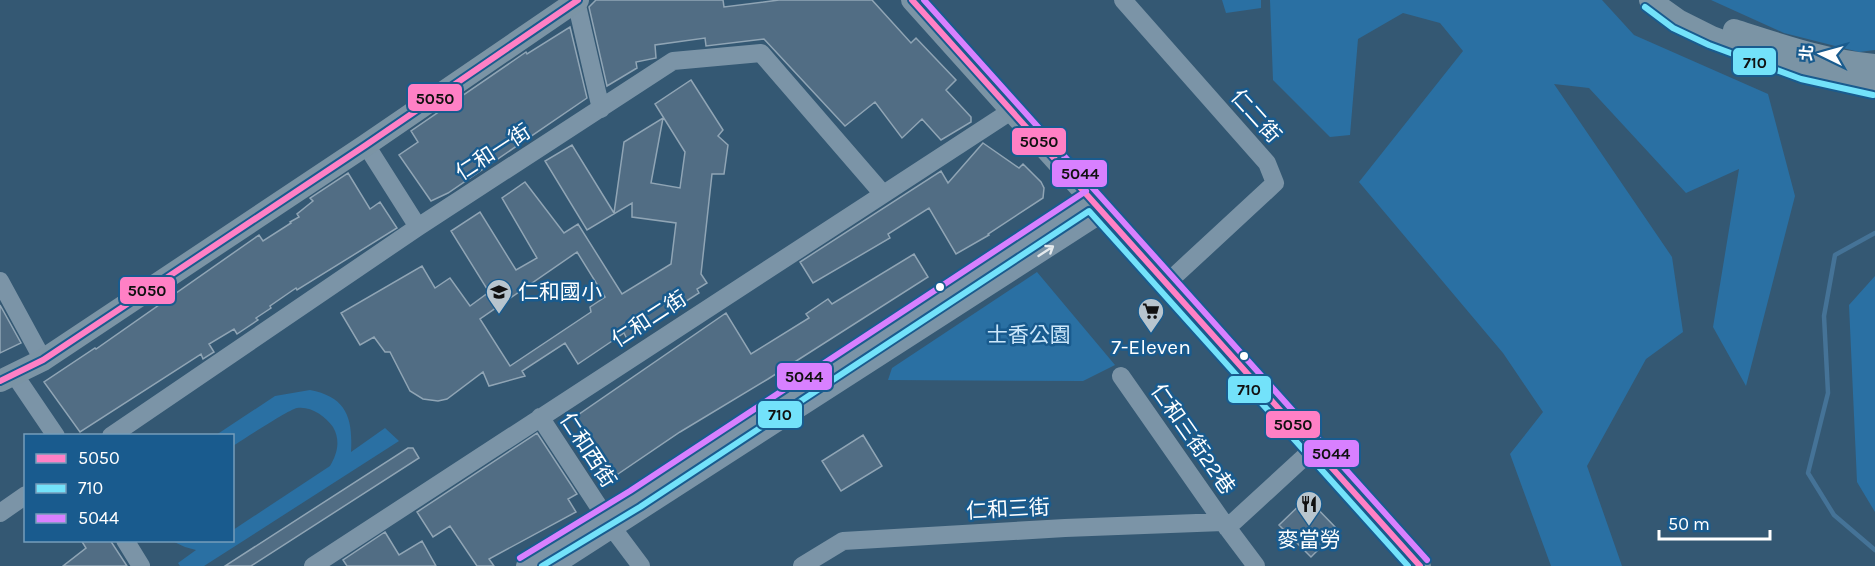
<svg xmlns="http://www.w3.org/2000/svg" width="1875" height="566" viewBox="0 0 1875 566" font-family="Karla,'Noto Sans TC',sans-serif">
<rect width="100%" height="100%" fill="#345873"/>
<path fill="#2a70a3" d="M1222,0H1261V8L1226,13Z
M1270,0H1602L1634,35L1768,94L1795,196L1746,386L1713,327L1739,169L1686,193L1589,88L1554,84L1672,257L1683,332L1646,359L1587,466L1622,566H1551L1510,454L1543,412L1503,353L1359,182L1463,51L1440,23L1403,13L1358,39L1350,135L1330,137L1273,80Z
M1711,0H1875V50L1859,52L1784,33Z
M1037,272L1115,365L1083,381L888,380L892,368Z
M1875,276V512L1857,482L1849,305Z
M310,390C346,397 353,417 351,452L385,428L399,441L204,566H180L178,563L196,550L185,547L172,541L232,540L233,530L330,466C337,454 341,441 333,427C325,416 311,406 297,408C288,410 244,439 233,446L232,436L216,435L275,396Z"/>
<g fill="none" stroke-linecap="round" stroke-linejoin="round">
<path stroke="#457397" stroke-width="4.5" d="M1875,233L1835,255L1824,316L1828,393L1808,473L1834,515L1875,550"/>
</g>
<path fill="#516d84" stroke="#90a5b5" stroke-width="1.5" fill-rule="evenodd" d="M596,0H723L724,7L779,0H872L911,43L916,38L956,80L946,90L971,117V122L941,140L922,119L902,138L875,102L845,126L764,39L706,46L705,38L655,45L656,58L636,62L637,68L607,86L589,7Z
M570,27L587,98L448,193L431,201L399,155L418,142L411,131L526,52L527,54Z
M691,80L723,130L718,136L728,145L724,174H712L701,274L707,283L697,289L699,293L627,339L624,333L578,364L565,343L522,371L525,376L489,386L483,372L447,399L438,401L423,399L410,391L390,352H385L374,337L360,345L341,313L422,266L435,288L450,278L470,306L489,292L451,231L480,212L516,270L537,258L502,198L525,182L564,233L578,224L622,294L671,264L676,223L632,217V203L587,230L545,161L572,145L614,213L624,142L663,118L651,183L680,188L685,152L655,104ZM577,252L605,297L590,307L591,312L510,366L480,319Z
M983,143L1019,168L1023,164L1041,182L1044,188L1043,198L988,234L989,235L956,254L929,208L888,234L890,238L813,283L800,262L941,171L948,183Z
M348,173L370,209L380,202L397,228L297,290L296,288L270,306L271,308L256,318L258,320L237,334L234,329L209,344L214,352L203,359L201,354L80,432L44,382L95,348L96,349L259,235L263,241L291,223L290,222L299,217L297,214L313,201L310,198Z
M914,254L928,277L768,379L680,432L615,476L575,417L726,313L751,354L809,318L806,314L828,299L832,304Z
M0,305L21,343L0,353Z
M537,433L577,494L568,499L576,512L489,559L494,566H477L450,526L433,537L417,512Z
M863,435L882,466L841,491L822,461Z
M408,448H413L419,458L251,566H225Z
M1307,498L1338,530L1311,557L1279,525Z
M385,532L399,555L422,541L436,566H347L343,560Z
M81,540H110L127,566H63L86,548Z"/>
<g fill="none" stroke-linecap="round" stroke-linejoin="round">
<path stroke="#7b94a7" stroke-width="18" d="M1123,0L1267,163L1275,183L1167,283
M576,1L601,109
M366,145L418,227
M0,281L43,360
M14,374L56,436
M1121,376L1223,522L1256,566
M540,417L614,530L641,566
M111,436L418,227L673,61L761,53L883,194
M0,513L26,495
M1227,528L1314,448
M125,540L141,566
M313,566L1011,111
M525,566L635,499L1091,199
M555,566L1103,213
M802,566L843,541L1065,528L1223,522"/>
<path stroke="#7b94a5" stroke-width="22" d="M912,0L1420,566
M1650,0L1678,20L1712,37L1804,71L1875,86
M1734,30C1781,45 1826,61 1875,65
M0,381L43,360L366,145L578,0"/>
<g stroke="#195b8e" stroke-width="10">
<path id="bus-1" d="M912,0L1420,566
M0,381L43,360L366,145L578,0"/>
</g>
<g stroke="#195b8e" stroke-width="10">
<path id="bus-2" d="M1645,7L1673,28L1709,45L1801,79L1873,95
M542,566L640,507L1089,211L1408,566"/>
</g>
<g stroke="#195b8e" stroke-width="10">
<path id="bus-3" d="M924,0L1427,560
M520,558L630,491L1086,191"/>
</g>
<use href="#bus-1" stroke="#ff80c5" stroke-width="6"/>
<use href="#bus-2" stroke="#73e2fa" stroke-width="6"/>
<use href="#bus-3" stroke="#d880ff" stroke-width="6"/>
</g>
<defs><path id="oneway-shaft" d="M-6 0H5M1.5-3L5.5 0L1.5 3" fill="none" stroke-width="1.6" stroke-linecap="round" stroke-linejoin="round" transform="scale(1.5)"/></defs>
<use stroke="#e5eaed" href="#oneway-shaft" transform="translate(1046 251) rotate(-33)"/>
<defs>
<g id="school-pin" transform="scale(1.35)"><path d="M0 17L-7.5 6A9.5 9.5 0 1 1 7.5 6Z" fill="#b8c5ce" stroke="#195b8e"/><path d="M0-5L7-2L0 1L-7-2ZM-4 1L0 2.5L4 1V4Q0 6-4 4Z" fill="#111"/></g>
<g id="supermarket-pin" transform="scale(1.35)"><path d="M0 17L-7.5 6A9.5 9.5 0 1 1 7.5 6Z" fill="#b8c5ce" stroke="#195b8e"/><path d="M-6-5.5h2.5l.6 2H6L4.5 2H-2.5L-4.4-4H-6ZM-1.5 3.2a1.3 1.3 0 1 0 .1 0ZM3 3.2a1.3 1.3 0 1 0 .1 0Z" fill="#111"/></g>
<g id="restaurant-pin" transform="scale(1.35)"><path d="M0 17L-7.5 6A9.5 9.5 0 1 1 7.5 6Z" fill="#b8c5ce" stroke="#195b8e"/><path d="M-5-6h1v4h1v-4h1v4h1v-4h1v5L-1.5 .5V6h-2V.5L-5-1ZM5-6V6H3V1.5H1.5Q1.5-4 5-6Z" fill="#111"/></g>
</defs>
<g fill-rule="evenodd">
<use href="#school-pin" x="499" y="292"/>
<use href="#supermarket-pin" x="1151" y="311"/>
<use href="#restaurant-pin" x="1309" y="504"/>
</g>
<g fill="#fff" stroke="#195b8e" stroke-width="2">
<circle cx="940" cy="287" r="5"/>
<circle cx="1244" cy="356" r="5"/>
</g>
<g text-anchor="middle" stroke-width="5" stroke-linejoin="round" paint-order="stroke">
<g font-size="21" fill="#fff" stroke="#195b8e">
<text transform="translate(1256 116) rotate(48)" y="7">仁二街</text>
<text transform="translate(493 152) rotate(-33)" y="7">仁和一街</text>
<text transform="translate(649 319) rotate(-33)" y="7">仁和二街</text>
<text transform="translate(1193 439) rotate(55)" y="7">仁和三街22巷</text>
<text transform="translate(588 450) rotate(57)" y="7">仁和西街</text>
<text transform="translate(1008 509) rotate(-3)" y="7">仁和三街</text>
</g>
<g font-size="21" fill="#fff" stroke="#195b8e">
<text x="518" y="299" text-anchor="start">仁和國小</text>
<text x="1151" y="354">7-Eleven</text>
<text x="1309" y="547">麥當勞</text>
</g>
<g font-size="21" fill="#cce7fa" stroke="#195b8e">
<text x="1029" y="342">士香公園</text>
</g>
</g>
<g stroke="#195b8e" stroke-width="2">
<rect x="1732" y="47" width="45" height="29" rx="6" fill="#73e2fa"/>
<rect x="407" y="83" width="56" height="29" rx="6" fill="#ff80c5"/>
<rect x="1011" y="127" width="56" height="29" rx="6" fill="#ff80c5"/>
<rect x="1051" y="159" width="57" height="29" rx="6" fill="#d880ff"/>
<rect x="119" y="276" width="57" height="29" rx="6" fill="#ff80c5"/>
<rect x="776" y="362" width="57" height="29" rx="6" fill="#d880ff"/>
<rect x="1227" y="375" width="45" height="29" rx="6" fill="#73e2fa"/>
<rect x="757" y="400" width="46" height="29" rx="6" fill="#73e2fa"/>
<rect x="1265" y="410" width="56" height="29" rx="6" fill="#ff80c5"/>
<rect x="1303" y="439" width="57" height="29" rx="6" fill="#d880ff"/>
</g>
<g font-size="16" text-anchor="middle" font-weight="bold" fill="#111">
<text x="1755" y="68">710</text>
<text x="435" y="104">5050</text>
<text x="1039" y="147">5050</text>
<text x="1080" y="179">5044</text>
<text x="147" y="296">5050</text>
<text x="804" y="382">5044</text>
<text x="1249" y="395">710</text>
<text x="780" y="420">710</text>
<text x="1293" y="430">5050</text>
<text x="1331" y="459">5044</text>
</g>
<rect x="24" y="434" width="210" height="108" fill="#195b8e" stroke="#759dbb" stroke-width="1.5"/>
<rect x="36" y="454" width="30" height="9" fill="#ff80c5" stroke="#759dbb" stroke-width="1.5"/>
<text x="78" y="464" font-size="18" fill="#ffffff">5050</text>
<rect x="36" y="484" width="30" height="9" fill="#73e2fa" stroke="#759dbb" stroke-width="1.5"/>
<text x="78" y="494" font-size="18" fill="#ffffff">710</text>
<rect x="36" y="514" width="30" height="9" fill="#d880ff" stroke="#759dbb" stroke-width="1.5"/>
<text x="78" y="524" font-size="18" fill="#ffffff">5044</text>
<g transform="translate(1821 54) rotate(275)" stroke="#195b8e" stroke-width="4.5" paint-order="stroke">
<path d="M0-4.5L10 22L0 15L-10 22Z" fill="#ffffff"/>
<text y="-9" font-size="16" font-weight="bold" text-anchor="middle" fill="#ffffff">北</text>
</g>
<path d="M1659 530v9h111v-9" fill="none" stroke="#ffffff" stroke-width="3"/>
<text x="1668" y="530" font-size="18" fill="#ffffff" stroke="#195b8e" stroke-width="4.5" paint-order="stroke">50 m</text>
</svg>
